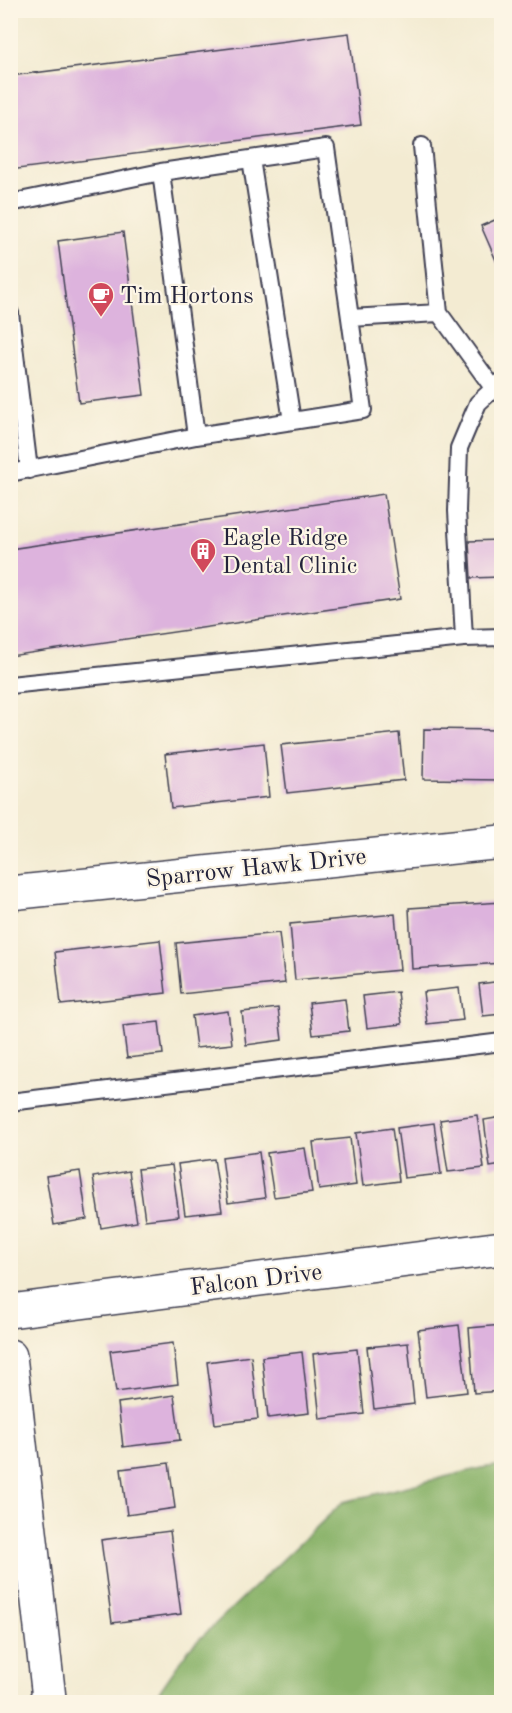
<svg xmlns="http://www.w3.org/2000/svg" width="512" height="1713" viewBox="0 0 512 1713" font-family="'Old Standard TT',serif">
<rect width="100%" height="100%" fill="#fcf5e5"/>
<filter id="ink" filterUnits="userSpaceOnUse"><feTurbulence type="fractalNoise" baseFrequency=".0167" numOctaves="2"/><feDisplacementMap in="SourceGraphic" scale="12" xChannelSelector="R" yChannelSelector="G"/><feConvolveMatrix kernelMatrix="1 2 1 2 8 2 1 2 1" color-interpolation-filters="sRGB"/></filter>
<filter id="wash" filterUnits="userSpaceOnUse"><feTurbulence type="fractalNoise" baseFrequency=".008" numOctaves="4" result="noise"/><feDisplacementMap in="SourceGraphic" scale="24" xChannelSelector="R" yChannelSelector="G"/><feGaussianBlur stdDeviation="1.35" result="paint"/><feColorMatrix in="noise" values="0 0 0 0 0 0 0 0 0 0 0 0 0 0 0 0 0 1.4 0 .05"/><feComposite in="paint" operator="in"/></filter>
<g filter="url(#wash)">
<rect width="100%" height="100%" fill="#f3ebd2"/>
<path fill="#89b269" stroke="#566a52" stroke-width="1.5" d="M501,1465V1702H152L189,1649L343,1502L481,1468Z"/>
<g id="blocks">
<path fill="#ddb3dd" d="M349,33L361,125L10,170V76Z
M502,217V274L481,226Z
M123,232L144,395L79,403L58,241Z
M384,494L400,599L10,656V549Z
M499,540L500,577L471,578L469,541Z
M424,729L502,730V780L423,779Z
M399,733L404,780L287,793L281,745Z
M264,743L269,797L171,808L165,754Z
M502,902V963L412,969L409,908Z
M395,914L400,970L295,980L290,924Z
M279,933L285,983L181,994L176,943Z
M160,940L166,993L61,1005L55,952Z
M502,981V1014L483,1016L479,984Z
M459,988L463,1020L427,1024L423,992Z
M398,992L402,1024L367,1028L363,996Z
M345,999L349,1031L313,1035L309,1003Z
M278,1008L282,1040L246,1045L242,1012Z
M228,1011L232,1044L196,1048L192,1016Z
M159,1022L163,1054L127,1058L123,1026Z
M477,1115L484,1168L448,1172L440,1120Z
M502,1117V1165L490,1167L484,1120Z
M434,1123L441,1174L404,1178L397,1128Z
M392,1128L399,1181L363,1186L356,1133Z
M350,1138L356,1185L319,1190L313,1142Z
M305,1148L312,1192L274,1197L267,1153Z
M259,1152L265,1198L228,1203L222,1157Z
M214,1159L222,1211L185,1215L178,1164Z
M172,1165L179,1216L145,1220L138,1169Z
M80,1171L87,1219L54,1225L46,1176Z
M129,1171L137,1222L101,1228L93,1177Z
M459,1325L467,1392L426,1397L418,1330Z
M502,1325V1391L474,1393L469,1328Z
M173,1343L178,1384L116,1392L110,1351Z
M408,1343L414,1404L374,1409L367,1347Z
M357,1349L364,1414L320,1419L313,1354Z
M302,1352L309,1413L268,1418L262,1357Z
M251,1356L258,1419L215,1424L207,1362Z
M174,1395L180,1440L123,1447L118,1403Z
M169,1463L175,1508L127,1515L121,1469Z
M170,1531L181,1614L112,1623L101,1540Z"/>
</g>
</g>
<g filter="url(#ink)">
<use href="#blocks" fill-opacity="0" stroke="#414052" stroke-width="1.5"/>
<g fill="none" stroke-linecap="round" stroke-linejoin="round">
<g stroke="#414052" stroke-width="20">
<path id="lane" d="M422,146L439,313
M251,159L292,421
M161,172L196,436
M10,203L161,172L326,148L363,410L196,436L10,473
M10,313L29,470
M350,318L439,313L494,389
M464,638L457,511L459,448L478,403L502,381
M10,685L464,638L502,637
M10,1102L502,1042"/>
</g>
<g stroke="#414052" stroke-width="36">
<path id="street" d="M10,893L502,842
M10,1311L502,1248
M10,1356L49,1698L45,1702"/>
</g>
<use href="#lane" stroke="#fff" stroke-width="16"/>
<use href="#street" stroke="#fff" stroke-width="33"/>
</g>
</g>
<defs>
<g id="cafe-pin" transform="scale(1.35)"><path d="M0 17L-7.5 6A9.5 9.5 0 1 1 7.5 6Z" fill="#d1495b" stroke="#fcf5e5"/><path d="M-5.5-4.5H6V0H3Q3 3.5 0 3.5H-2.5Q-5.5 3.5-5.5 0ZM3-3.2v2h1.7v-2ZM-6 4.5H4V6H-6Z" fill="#fff"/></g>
<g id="building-pin" transform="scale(1.35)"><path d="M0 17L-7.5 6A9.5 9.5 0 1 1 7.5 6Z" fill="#d1495b" stroke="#fcf5e5"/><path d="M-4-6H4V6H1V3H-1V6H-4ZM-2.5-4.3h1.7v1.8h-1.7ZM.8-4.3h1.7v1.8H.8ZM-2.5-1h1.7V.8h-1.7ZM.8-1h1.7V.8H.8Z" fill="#fff"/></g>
</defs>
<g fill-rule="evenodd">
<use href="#cafe-pin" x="101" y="295"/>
<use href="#building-pin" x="203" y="551"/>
</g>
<g text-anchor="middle" stroke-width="4.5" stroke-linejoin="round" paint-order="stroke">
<g font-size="24" fill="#22223b" stroke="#fcf5e5" text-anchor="start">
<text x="120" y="303">Tim Hortons</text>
<text x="222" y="545">Eagle Ridge<tspan x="222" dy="28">Dental Clinic</tspan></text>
</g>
<g font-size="24" fill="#22223b" stroke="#fcf5e5">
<text transform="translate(256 867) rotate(-6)" y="8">Sparrow Hawk Drive</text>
<text transform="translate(256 1279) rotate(-7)" y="8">Falcon Drive</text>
</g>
</g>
<rect width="512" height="1713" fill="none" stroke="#fcf5e5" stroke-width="36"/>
</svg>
